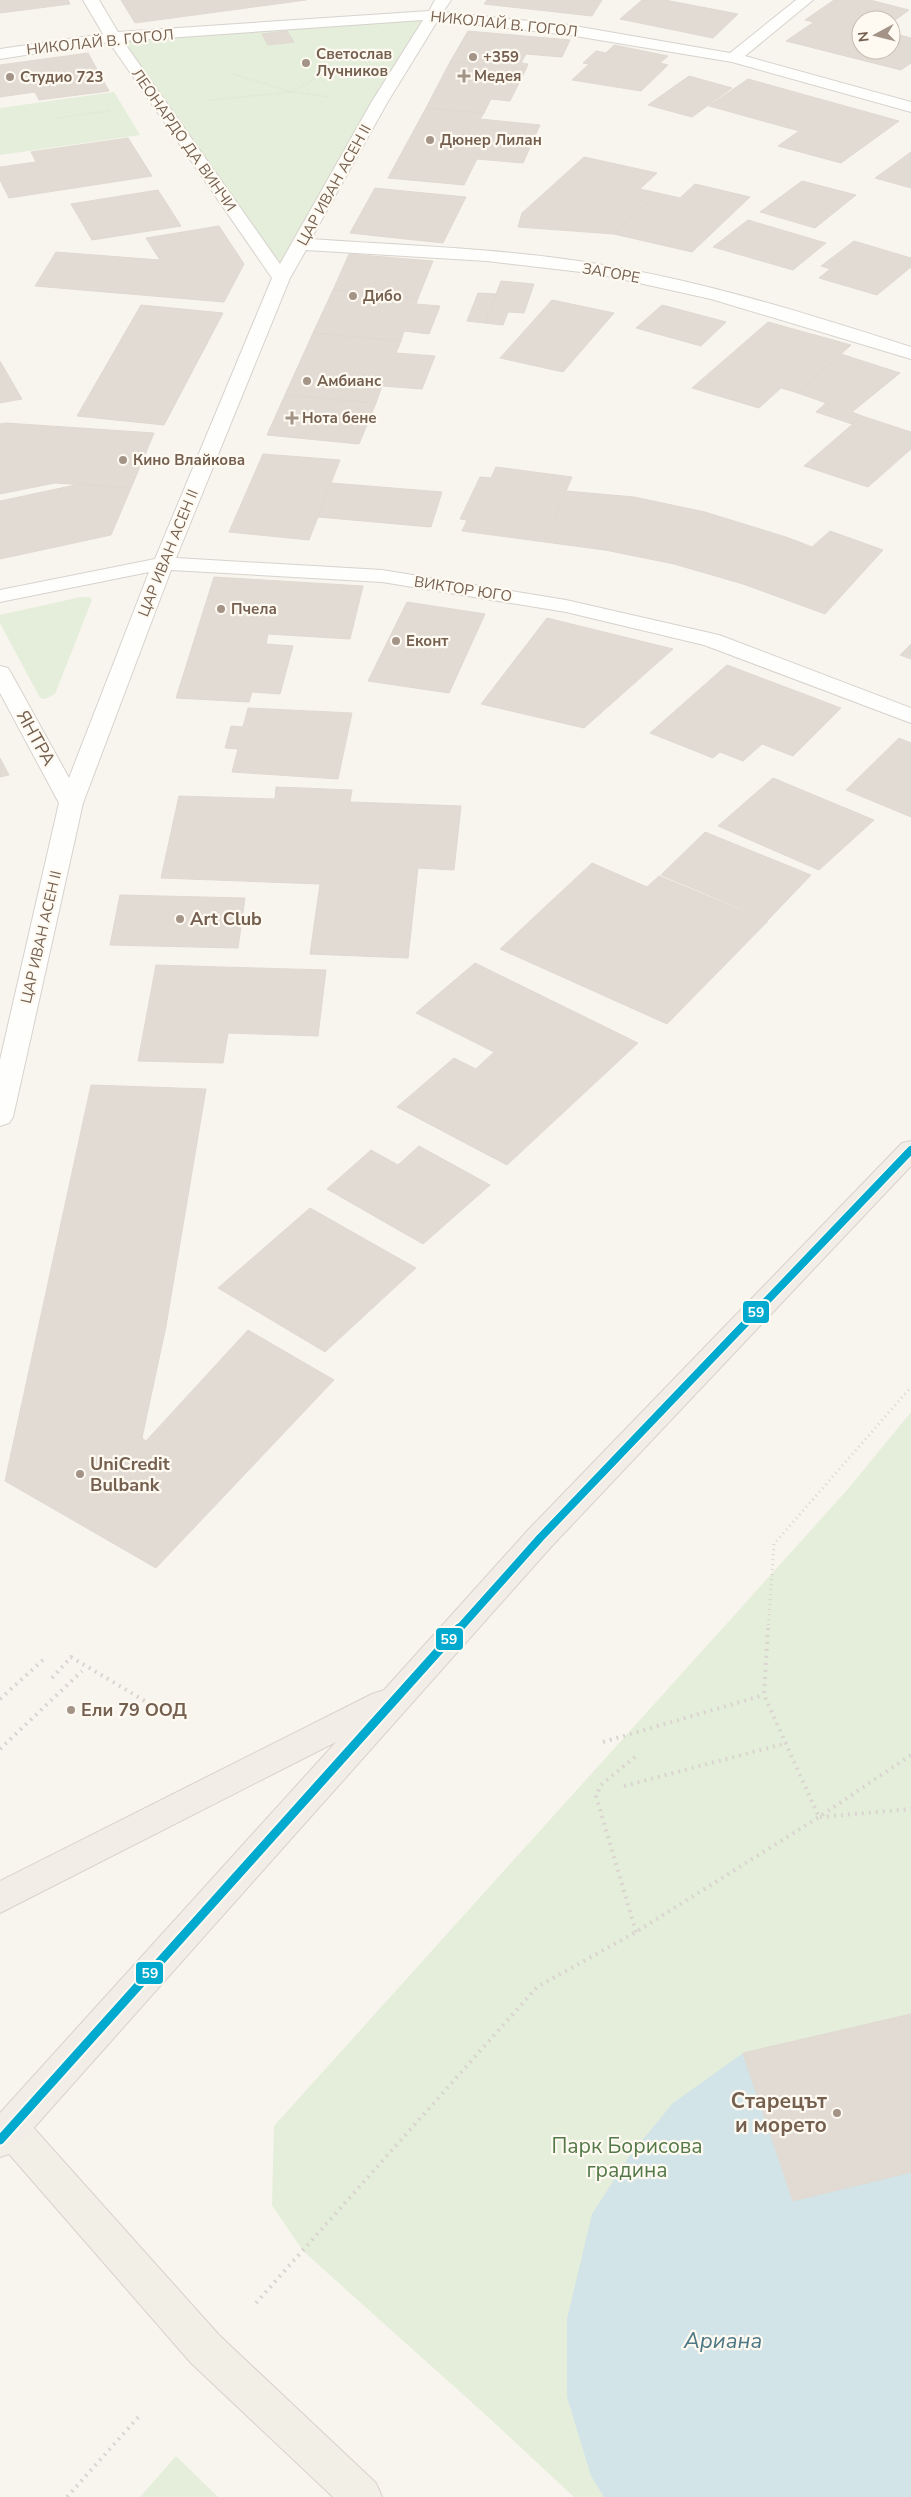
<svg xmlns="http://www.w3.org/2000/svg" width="911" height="2497" viewBox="0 0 911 2497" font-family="'Nunito Sans',sans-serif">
<rect width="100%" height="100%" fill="#f8f5ee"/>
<path fill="#e4eeda" d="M432,15L281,278L113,37Z
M114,92L140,135L0,155V108Z
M81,597H89L92,600L55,694L45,699L40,698L0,623V615Z
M911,1412V2497H574L487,2416L303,2251L272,2205L274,2126L848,1489Z
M176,2456L218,2497H140Z"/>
<path fill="#d2e4e7" d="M743,2053L793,2201L911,2172V2497H604L591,2476L567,2397V2319L592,2214L630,2155L673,2103Z"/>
<path fill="#f8f5ee" d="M0,2332L147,2489L140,2497H0Z"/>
<path fill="#e2dbd4" stroke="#e0d9d1" d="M0,0H68L70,4L0,13Z
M121,0H306L135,23Z
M487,0H602L592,16L484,4Z
M642,0H665L738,14L713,38L620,19Z
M834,0H870L909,10L891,23V20H861V50H891V38L900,35L911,38V63L901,70L786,41L814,22L805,20Z
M287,31L294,42L268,45L262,34Z
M468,31L570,40L562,57L526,54L521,63L528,64L526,69L450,62Z
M614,45L668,56L660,63L668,65L641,91L572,80L589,64L583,63L596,51L606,53Z
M88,53L109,91L39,100L35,92L0,97V65Z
M450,62L526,69L510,101L491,99L484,113L426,108Z
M689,76L732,88L692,117L648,105Z
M748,79L899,121L841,163L778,146L799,131L709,106Z
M426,108L484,113L480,119L540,125L523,163L477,159L464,185L388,178Z
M128,138L152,176L9,198L0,180V167L36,162L31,152Z
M911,152V188L875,178Z
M584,157L657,173L640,189L658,193L614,234L518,227L522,213Z
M802,181L856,195L815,228L760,212Z
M695,184L750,197L692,252L614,234L658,193L680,198Z
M375,188L404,191L466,197L443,243L350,233Z
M158,190L181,226L92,240L71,204Z
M748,220L826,243L793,270L713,247Z
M219,226L244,264L224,302L35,286L56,252L160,260L146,238Z
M854,241L911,258V267L877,295L819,278L830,269L821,266Z
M349,254L433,261L418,298L333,290Z
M501,281L534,284L524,313L508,312L503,325L485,323Z
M333,290L418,298L416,304L440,306L429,334L404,331L401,341L313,333Z
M478,293L496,294L485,323L467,321Z
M552,300L614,313L563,372L500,358Z
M141,305L223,313L164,425L77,416Z
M662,305L726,322L701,346L636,328Z
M768,322L851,345L798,393L781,388L759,408L692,388Z
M313,333L401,341L396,353L435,356L422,389L382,386L376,403L285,395Z
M841,354L900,373L852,412L862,416L852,424L816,412L826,403L798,393Z
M0,361L22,399L0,403Z
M285,395L376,403L359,444L267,435Z
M862,416L911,432V449L868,487L804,466Z
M6,423L154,433L131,488L55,483L0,494V424Z
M263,454L340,460L309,540L229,532Z
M496,467L572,477L545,542L462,531L467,520L460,519L480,477L491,478Z
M331,483L442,492L431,527L318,517Z
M80,484L131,488L111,535L0,559V501Z
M566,491L634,497L705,512L789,538L743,584L674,564L605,550L545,542Z
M830,531L883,550L825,614L743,584L789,538L812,547Z
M214,577L363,586L350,639L268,634L266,644L293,646L280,694L252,692L249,702L176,698Z
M407,602L485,614L449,693L368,681Z
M547,618L673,649L584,728L481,704Z
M911,644V659L900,655Z
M727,665L841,708L793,756L762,744L743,761L720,752L713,758L650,733Z
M248,708L352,713L338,779L232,772L238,749L225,748L231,726L243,727Z
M899,738L911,743V817L846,790Z
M0,758L9,775L0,777Z
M773,778L874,820L819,870L718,826Z
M276,787L352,790L350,802L461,806L454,870L418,868L408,958L310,954L320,884L161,878L179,796L275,799Z
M705,832L811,875L768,920L661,875Z
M592,863L647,887L659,876L768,921L667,1024L500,949Z
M120,895L245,898L238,948L110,945Z
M475,963L638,1043L507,1165L397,1107L454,1058L476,1069L494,1052L416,1013Z
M156,965L326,970L318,1036L228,1033L223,1063L138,1061Z
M91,1085L206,1089L166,1326L142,1438L146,1441L248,1330L334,1380L156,1568L5,1481Z
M419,1146L490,1185L423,1244L327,1189L371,1150L398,1165Z
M310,1208L416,1268L325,1352L218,1288Z
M911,2014V2172L793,2201L743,2053Z"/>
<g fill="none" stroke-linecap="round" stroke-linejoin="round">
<g stroke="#d7d2cd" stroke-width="2">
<path id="minor" d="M83,0H99L118,32L429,11L435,0H451L443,12L569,25L730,53L796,0H813L745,56L911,102V112L732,62L569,35L438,20L387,103L311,239C407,246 503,248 597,264C704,281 808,314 911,347V359L711,299L598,274L487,261L306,250L290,278L176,558L382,570L566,600L719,635L911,708V723L704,645L566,612L382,582L171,570L83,803L13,1117L9,1123L0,1126V1060L59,803L0,693V666L8,668L11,673L69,778L149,572L0,602V590L155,559L272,278L109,42L0,59V49L103,34ZM423,20L371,103L280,264L123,41Z"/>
</g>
<g stroke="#d9d2cc" stroke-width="2">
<path id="primary" d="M10,2111L23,2116L219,2335L376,2483L382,2497H333L191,2363L9,2154L0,2157V2115Z"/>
</g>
<g stroke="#d9d2cc" stroke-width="2">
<path id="trunk" d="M911,1141V1166L551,1547L23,2140L10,2145L0,2141V2113L336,1742L0,1913V1881L372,1694L384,1690L529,1529L902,1143Z"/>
</g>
<path stroke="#dad5d0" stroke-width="2" stroke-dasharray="0.5 2.5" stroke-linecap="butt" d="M233,74L292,92L339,66
M211,100L292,92L329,97
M56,118L110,111"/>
<path stroke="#dad5d0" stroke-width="3" stroke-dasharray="1 4" stroke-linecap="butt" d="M768,1630L774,1544L911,1387"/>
<path stroke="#dad5d0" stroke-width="4" stroke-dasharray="2 5" stroke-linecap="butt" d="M768,1628L764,1695L819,1817
M52,1678L71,1657L145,1701
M0,1699L43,1660
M603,1742L764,1695
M0,1749L82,1671
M635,1757L601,1785L596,1796L636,1932
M624,1786L787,1743
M820,1817L911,1809
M256,2303L537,1987L636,1932L819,1817L911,1755
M67,2497L141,2414"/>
<use href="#minor" fill="#fefefc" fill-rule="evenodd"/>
<use href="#primary" fill="#f2efe7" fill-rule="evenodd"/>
<use href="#trunk" fill="#f2ede6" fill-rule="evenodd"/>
<g stroke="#fefaf2" stroke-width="11">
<path id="bus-1-far1" d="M458,1630L540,1538L911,1150"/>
</g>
<g stroke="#fefaf2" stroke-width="13">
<path id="bus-1" d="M0,2140L459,1628"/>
</g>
<use href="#bus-1-far1" stroke="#00a9ce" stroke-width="8"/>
<use href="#bus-1" stroke="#00a9ce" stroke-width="9"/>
</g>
<g fill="#a39487" stroke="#fefaf2" stroke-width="2">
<circle cx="473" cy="57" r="5"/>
<circle cx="306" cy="63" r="5"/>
<path d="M461.5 68.5h5v5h5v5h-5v5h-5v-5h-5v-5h5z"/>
<circle cx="10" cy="77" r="5"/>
<circle cx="430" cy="140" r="5"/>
<circle cx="353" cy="296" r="5"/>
<circle cx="307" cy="381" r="5"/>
<path d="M289.5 410.5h5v5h5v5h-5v5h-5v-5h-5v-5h5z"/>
<circle cx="123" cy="460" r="5"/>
<circle cx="221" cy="609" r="5"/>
<circle cx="396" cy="641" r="5"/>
<circle cx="180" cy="919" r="5"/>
<circle cx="80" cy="1474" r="5"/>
<circle cx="71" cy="1710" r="5"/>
<circle cx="837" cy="2113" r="5"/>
</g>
<g text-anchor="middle" stroke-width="4.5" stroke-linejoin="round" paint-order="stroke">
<g font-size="15" fill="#756050" stroke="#fefaf2">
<text transform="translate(504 24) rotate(6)" y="5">НИКОЛАЙ В. ГОГОЛ</text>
<text transform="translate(100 42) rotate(-6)" y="5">НИКОЛАЙ В. ГОГОЛ</text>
<text transform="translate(184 140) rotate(55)" y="5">ЛЕОНАРДО ДА ВИНЧИ</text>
<text transform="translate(334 185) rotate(-61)" y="5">ЦАР ИВАН АСЕН II</text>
<text transform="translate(611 273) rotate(10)" y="5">ЗАГОРЕ</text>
<text transform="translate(168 553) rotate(-68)" y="5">ЦАР ИВАН АСЕН II</text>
<text transform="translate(463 589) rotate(9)" y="5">ВИКТОР ЮГО</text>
<text transform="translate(41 937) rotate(-77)" y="5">ЦАР ИВАН АСЕН II</text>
</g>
<g font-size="15" font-weight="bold" fill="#756050" stroke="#fefaf2" text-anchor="start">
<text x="316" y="59">Светослав<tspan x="316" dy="17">Лучников</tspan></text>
<text x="483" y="62">+359</text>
<text x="474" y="81">Медея</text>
<text x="20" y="82">Студио 723</text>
<text x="440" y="145">Дюнер Лилан</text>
<text x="363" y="301">Дибо</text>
<text x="317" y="386">Амбианс</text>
<text x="302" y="423">Нота бене</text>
<text x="133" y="465">Кино Влайкова</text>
<text x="231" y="614">Пчела</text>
<text x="406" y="646">Еконт</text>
</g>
<g font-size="18" fill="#756050" stroke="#fefaf2">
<text transform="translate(36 738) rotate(61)" y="6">ЯНТРА</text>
</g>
<g font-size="18" font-weight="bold" fill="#756050" stroke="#fefaf2" text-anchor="start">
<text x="190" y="925">Art Club</text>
<text x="90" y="1470">UniCredit<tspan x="90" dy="21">Bulbank</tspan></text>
<text x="81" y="1716">Ели 79 ООД</text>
</g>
<g font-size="21" font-weight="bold" fill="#756050" stroke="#fefaf2" text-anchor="end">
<text x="827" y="2108">Старецът<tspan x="827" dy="24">и морето</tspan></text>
</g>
<g font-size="21" fill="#547949" stroke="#fefaf2">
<text x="627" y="2153">Парк Борисова<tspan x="627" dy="24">градина</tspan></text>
</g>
<g font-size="22" font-style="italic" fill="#4c7785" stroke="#fefaf2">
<text x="723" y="2348">Ариана</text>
</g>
</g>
<g stroke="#fefaf2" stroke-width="2">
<rect x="742" y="1300" width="28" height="24" rx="5" fill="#00a9ce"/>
<rect x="435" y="1627" width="29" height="24" rx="5" fill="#00a9ce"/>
<rect x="135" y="1961" width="29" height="24" rx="5" fill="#00a9ce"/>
</g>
<g font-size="14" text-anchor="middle" font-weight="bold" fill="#fff">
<text x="756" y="1317">59</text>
<text x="449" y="1644">59</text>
<text x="150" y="1978">59</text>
</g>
<g transform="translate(876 35) rotate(263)"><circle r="24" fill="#fefaf2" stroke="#c7bcb1"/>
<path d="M0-4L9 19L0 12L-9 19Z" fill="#a39487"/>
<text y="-8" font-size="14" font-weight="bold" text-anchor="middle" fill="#756050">N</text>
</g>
</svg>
